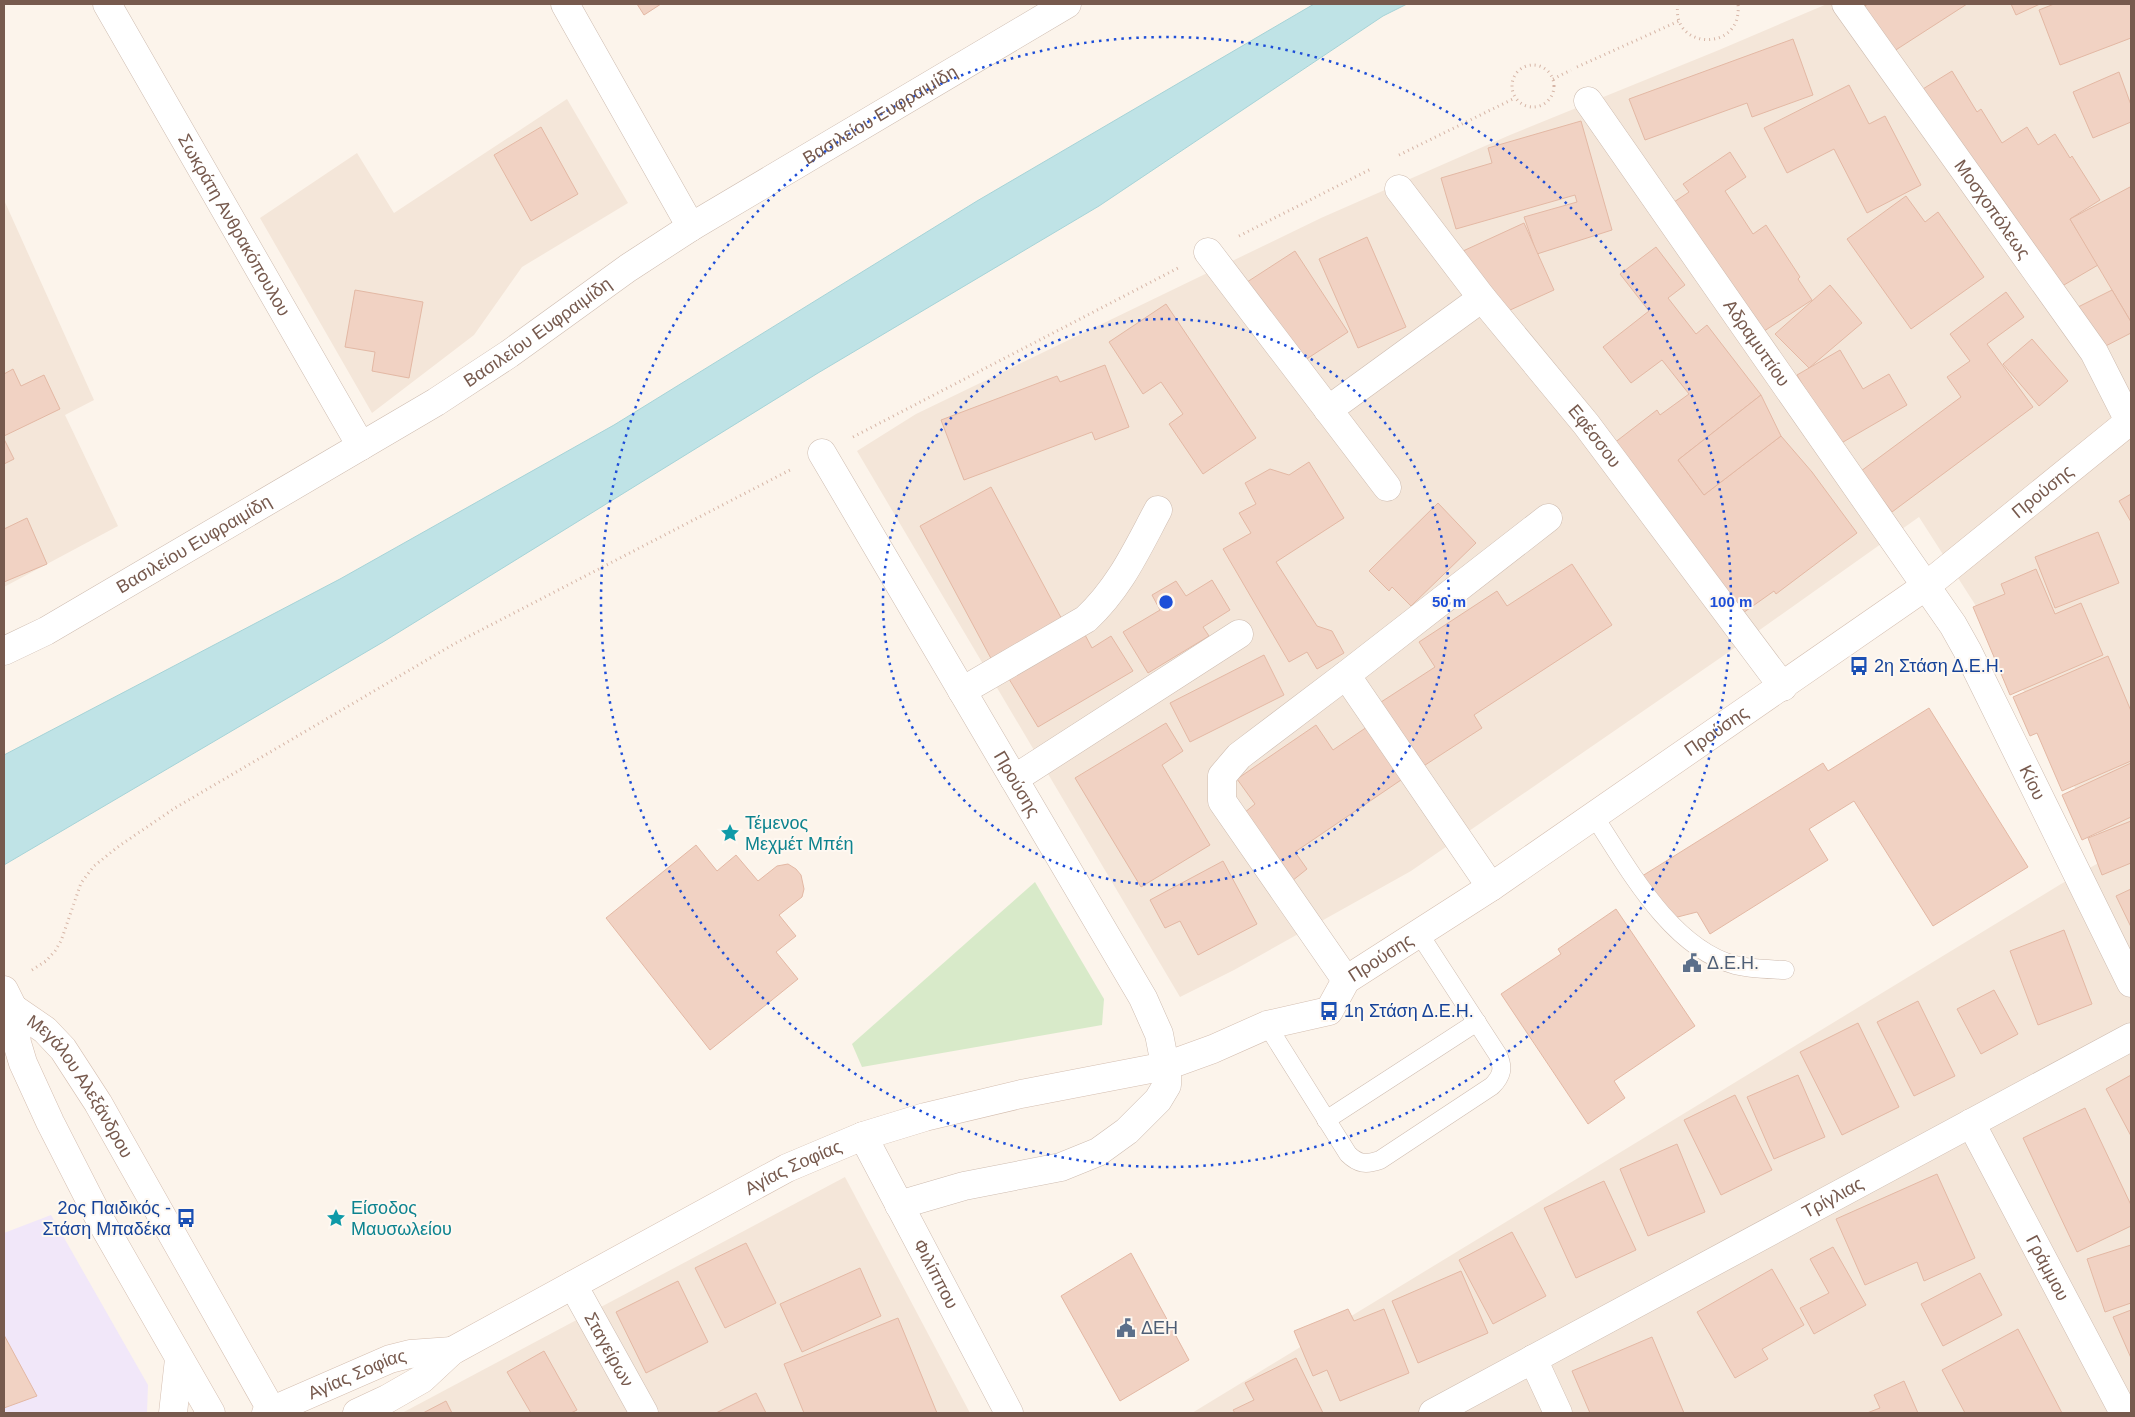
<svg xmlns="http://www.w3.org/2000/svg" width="2135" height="1417" font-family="Arial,sans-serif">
<rect width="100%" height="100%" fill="#fcf4eb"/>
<g fill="#f4e6d9">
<polygon points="1827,4 2131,4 2131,1413 1192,1413 2061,884 2111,856 1992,631 1919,517 1723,656 1411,871 1234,970 1180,997 857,451 916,414 1321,218 1510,135 1719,50"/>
<polygon points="567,99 628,203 522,267 474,335 372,413 260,218 357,153 394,213"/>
<polygon points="4,200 94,400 65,415 118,526 4,587"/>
<polygon points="845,1177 970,1413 402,1413"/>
</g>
<polygon fill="#f1e7f9" points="51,1215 148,1385 147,1413 4,1413 4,1233"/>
<polygon fill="#d8eac9" points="1035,882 1104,999 1102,1025 862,1067 852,1044"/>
<polygon fill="#bfe3e6" stroke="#a6d3d7" points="1314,4 1407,4 1383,16 1099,206 818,373 383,642 4,865 4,755 340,579 614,425 977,201"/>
<g fill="#f1d2c3" stroke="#e3b8a4">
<polygon points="637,4 661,4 644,15"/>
<polygon points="1868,4 1967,4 1888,55 1858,10"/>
<polygon points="2011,4 2040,4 2016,15"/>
<polygon points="2054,4 2131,4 2131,38 2060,65 2039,10"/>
<polygon points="1793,39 1813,95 1752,117 1747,103 1645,140 1629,99"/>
<polygon points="1952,71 1977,112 1981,109 2002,143 2027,127 2038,145 2055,134 2070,158 2072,156 2100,200 2070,219 2098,265 2052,292 1918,92"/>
<polygon points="2119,72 2131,105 2131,122 2093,138 2073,92"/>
<polygon points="1849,85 1869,124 1885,116 1921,185 1867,213 1834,149 1787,173 1764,128"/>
<polygon points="1581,121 1612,230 1537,254 1524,217 1577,202 1575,195 1456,229 1441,178 1492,163 1488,148"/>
<polygon points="541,127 578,194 531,221 494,155"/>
<polygon points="1730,152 1746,177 1725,191 1753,234 1766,225 1800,277 1798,279 1812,300 1758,335 1671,204 1689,192 1683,184"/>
<polygon points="2130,187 2131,189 2131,322 2070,219"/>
<polygon points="1906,196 1925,222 1938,212 1984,277 1911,329 1847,239"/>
<polygon points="1524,223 1554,290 1497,316 1463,251"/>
<polygon points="1367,237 1406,327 1358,348 1319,259"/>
<polygon points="1656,247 1685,285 1668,298 1696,334 1707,325 1761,395 1678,460 1704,495 1781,436 1812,472 1857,533 1776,594 1774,591 1733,620 1605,450 1657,410 1660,415 1689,394 1662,360 1631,383 1603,347 1649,311 1620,274"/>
<polygon points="1295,251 1348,332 1302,362 1244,284"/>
<polygon points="1830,285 1862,323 1809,368 1775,334"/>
<polygon points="355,290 423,302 409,378 372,371 375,352 345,347"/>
<polygon points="2112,290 2131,322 2131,333 2094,352 2072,310"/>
<polygon points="2006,292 2024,317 1987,344 2033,407 1892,512 1861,471 1961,397 1947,377 1970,361 1950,334"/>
<polygon points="1166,304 1256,438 1203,474 1169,424 1183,414 1161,382 1143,394 1109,342"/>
<polygon points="2032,339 2068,381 2039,406 2003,364"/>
<polygon points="1840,350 1863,389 1889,374 1907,405 1838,445 1797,375"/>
<polygon points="1105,365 1129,427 1095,440 1092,432 964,480 941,420 1057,376 1060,382"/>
<polygon points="13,369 21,386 44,375 60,409 4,436 4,374"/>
<polygon points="1761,395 1781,436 1704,495 1678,460"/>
<polygon points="4,439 14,459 4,464"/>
<polygon points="1309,462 1344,518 1276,562 1317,626 1332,631 1344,653 1317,669 1307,652 1289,662 1223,549 1251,533 1239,513 1256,504 1245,483 1270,469 1289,475"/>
<polygon points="991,487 1065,625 994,664 920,526"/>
<polygon points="2131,494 2131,522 2119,501"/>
<polygon points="1438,503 1476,543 1411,606 1392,587 1389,591 1369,571"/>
<polygon points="27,518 47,564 4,582 4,529"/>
<polygon points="2098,532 2119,583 2055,608 2035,557"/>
<polygon points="1572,564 1612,625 1474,715 1482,728 1419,769 1378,704 1435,667 1419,642 1497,591 1507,606"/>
<polygon points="2036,569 2055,614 2081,603 2103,655 2010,695 1973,607 2005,594 2001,584"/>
<polygon points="1212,580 1230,610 1203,627 1209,636 1148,673 1123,632 1160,610 1152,595 1176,581 1186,596"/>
<polygon points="1084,633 1092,648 1111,636 1133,671 1038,727 1009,679"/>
<polygon points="1264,655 1284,695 1190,742 1170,703"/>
<polygon points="2108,656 2131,711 2131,761 2062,791 2037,733 2030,736 2013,697"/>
<polygon points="1929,708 2028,867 1933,926 1854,801 1809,829 1828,860 1710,934 1697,912 1666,920 1639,878 1823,763 1828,771"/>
<polygon points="1166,723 1183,751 1162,765 1210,845 1141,887 1075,778"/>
<polygon points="1316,725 1333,750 1367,727 1401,780 1295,852 1307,869 1292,881 1244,813 1255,804 1237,779"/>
<polygon points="2131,763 2131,817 2082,840 2062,795"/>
<polygon points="2131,821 2131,863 2102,875 2088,838"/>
<polygon points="696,845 717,871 736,855 758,881 777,866 788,864 796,869 801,875 804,889 802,897 779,915 796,936 776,952 798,979 710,1050 606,918"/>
<polygon points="1223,861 1257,924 1198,955 1180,921 1165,928 1150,900"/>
<polygon points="2131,889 2131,927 2116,896"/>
<polygon points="1616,909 1695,1026 1614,1081 1625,1098 1588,1124 1501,994 1561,954 1558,949"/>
<polygon points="2064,930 2092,1004 2038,1025 2010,951"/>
<polygon points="1994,990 2018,1034 1981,1054 1957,1009"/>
<polygon points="1918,1001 1955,1076 1914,1096 1877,1022"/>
<polygon points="1858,1023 1899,1107 1842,1135 1800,1052"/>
<polygon points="1798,1075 1825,1137 1774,1159 1747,1097"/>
<polygon points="2131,1075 2131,1136 2106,1089"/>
<polygon points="1735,1095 1772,1170 1721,1195 1684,1120"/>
<polygon points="2085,1108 2131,1205 2131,1226 2077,1252 2023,1138"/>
<polygon points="1677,1144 1705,1212 1648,1236 1620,1169"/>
<polygon points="1937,1174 1975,1258 1924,1281 1917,1262 1865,1285 1836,1219"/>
<polygon points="1604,1181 1636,1250 1576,1278 1544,1208"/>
<polygon points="1512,1232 1546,1296 1493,1324 1459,1260"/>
<polygon points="746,1243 776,1303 725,1328 695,1268"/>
<polygon points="2131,1245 2131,1303 2105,1312 2087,1259"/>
<polygon points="1833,1247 1866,1305 1814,1334 1800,1308 1829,1293 1810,1259"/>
<polygon points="1131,1253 1189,1360 1120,1401 1061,1296"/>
<polygon points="860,1268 881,1316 802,1352 780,1304"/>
<polygon points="1772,1269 1804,1325 1762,1349 1768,1359 1735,1378 1697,1312"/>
<polygon points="1461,1271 1488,1333 1418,1363 1392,1301"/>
<polygon points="1980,1273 2002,1315 1943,1346 1921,1304"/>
<polygon points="678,1281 708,1342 646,1373 616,1312"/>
<polygon points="1348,1309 1354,1321 1384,1309 1409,1373 1340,1401 1327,1370 1313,1376 1294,1331"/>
<polygon points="2131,1310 2131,1358 2113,1317"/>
<polygon points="898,1318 937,1413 804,1413 784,1364"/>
<polygon points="2018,1329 2062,1413 1965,1413 1942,1370"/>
<polygon points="4,1335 37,1396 4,1408"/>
<polygon points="1652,1337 1684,1413 1590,1413 1572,1371"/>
<polygon points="544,1351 577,1410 571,1413 531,1413 507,1372"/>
<polygon points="1296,1358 1323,1413 1235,1413 1233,1410 1254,1400 1245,1383"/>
<polygon points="1904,1381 1918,1413 1867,1413 1880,1408 1874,1395"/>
<polygon points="756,1393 766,1413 716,1413"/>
<polygon points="446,1401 452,1413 423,1413"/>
</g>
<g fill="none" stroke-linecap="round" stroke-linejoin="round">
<g stroke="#cebcb0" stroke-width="19">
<g id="lane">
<path d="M1594,816C1628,868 1671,948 1735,965C1750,969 1769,969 1785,970"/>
<path d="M1267,1025L1348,1154C1358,1164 1366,1165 1380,1160L1492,1086C1502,1076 1504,1068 1498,1055L1420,935"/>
<polyline points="1326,1120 1477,1022"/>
</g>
</g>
<g stroke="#cebcb0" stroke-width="29">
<g id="street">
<path id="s1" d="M107,4L361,446"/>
<polyline points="565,4 691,227"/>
<path id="s2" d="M1846,4L2094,352L2129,421"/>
<path id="s3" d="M1588,101L1953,625L1967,650L2131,983"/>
<path id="s4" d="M1399,189L1482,298L1586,424L1783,687"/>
<polyline points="1208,252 1387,487"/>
<polyline points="1328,410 1482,298"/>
<path id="s5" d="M822,453L1143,998L1159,1034L1167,1075V1085L1158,1100L1127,1131L1098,1152L1061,1167L964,1186L899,1205"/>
<path id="s6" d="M4,651L46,631L436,402L509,354L628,268L691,227L1067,4"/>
<polyline points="1346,675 1491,887"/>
<path d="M962,691L1086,619C1120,587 1136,551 1158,510"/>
<polyline points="1014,779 1239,634"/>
<polyline points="1346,980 1222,801 1222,776 1239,756 1346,675 1548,518"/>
<path id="s7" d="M1971,1123L2124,1413"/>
<path id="s8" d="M863,1136L1009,1413"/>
<path id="s9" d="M573,1285L644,1413"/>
<polyline points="1533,1359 1558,1413"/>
<path id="s10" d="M1433,1413L2131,1037"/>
</g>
</g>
<g stroke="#d4beb0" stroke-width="29">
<g id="secondary">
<polyline points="4,990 13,1008 17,1043 23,1063 50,1122 98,1216 211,1413"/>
<path id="s11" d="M13,1008L45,1030L63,1049L98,1103L273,1413"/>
<polyline points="173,1413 179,1359"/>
<path id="s12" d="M266,1413L390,1359L410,1354L452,1351"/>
<path id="s13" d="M357,1413L387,1399L422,1379L452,1351L787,1168L863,1136L925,1117L1021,1094L1166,1066L1213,1049L1267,1025L1329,1011L1346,980L1491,887L1926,586L2131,420"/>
</g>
</g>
<g stroke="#d6b5a6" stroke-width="3" stroke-dasharray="1 4" stroke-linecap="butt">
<path d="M1678,4C1670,50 1743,53 1738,4"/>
<circle cx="1533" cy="86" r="21"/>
<polyline points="1577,67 1679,21"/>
<polyline points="1553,79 1571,70"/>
<polyline points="1399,155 1515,98"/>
<polyline points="1239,236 1371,169"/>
<polyline points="853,437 1180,267"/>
<polyline points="32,970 46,961 55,951 61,941 81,883 94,866 119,846 175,808 454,644 792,469"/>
</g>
<use href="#lane" stroke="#fff" stroke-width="18"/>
<use href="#street" stroke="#fff" stroke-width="28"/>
<use href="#secondary" stroke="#fff" stroke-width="28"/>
</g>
<g fill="none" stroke="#1d4ed8" stroke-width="2.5" stroke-dasharray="2.5 5">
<circle cx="1166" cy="602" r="283"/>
<circle cx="1166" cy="602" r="565"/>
</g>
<defs>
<g id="bus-bare" transform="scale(1.5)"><path d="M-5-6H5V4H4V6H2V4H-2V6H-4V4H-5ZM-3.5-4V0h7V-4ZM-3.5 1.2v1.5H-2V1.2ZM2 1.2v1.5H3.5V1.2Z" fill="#1a4fb4" stroke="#fef8f1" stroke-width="2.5" paint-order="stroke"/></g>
<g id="sight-bare" transform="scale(1.5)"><path d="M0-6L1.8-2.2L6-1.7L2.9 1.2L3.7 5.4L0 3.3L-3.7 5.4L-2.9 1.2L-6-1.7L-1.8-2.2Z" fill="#0f9aa8" stroke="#fef8f1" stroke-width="2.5" paint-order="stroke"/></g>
<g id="civic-bare" transform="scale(1.5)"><path d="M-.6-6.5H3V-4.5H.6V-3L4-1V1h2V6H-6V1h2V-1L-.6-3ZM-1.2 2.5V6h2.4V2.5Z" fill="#5c6f8a" stroke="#fef8f1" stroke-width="2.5" paint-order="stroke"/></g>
</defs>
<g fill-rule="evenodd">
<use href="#bus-bare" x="1859" y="666"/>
<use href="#sight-bare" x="730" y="833"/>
<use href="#civic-bare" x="1692" y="963"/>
<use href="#bus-bare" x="1329" y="1011"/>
<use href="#bus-bare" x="186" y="1218"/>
<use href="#sight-bare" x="336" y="1218"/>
<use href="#civic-bare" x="1126" y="1328"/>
</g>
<g text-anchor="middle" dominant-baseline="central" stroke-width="4" stroke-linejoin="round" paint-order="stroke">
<g font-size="18" fill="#775a4e" stroke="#fef8f1">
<text stroke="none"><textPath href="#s6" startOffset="1028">Βασιλείου Ευφραιμίδη</textPath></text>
<text stroke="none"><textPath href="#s2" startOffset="252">Μοσχοπόλεως</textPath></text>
<text stroke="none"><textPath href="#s1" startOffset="255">Σωκράτη Ανθρακόπουλου</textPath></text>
<text stroke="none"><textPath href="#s6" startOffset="622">Βασιλείου Ευφραιμίδη</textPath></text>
<text stroke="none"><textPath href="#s3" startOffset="295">Αδραμυττίου</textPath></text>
<text stroke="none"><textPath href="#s4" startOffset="315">Εφέσσου</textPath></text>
<text stroke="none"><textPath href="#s13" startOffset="1949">Προύσης</textPath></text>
<text stroke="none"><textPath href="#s6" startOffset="218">Βασιλείου Ευφραιμίδη</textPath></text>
<text stroke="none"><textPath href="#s13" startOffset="1544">Προύσης</textPath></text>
<text stroke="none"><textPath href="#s3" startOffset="815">Κίου</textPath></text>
<text stroke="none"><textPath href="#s5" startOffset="384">Προύσης</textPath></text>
<text stroke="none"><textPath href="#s13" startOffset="1139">Προύσης</textPath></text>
<text stroke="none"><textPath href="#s11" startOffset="105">Μεγάλου Αλεξάνδρου</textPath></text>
<text stroke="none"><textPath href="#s13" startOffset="502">Αγίας Σοφίας</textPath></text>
<text stroke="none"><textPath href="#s10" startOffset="454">Τρίγλιας</textPath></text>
<text stroke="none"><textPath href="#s7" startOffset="164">Γράμμου</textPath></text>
<text stroke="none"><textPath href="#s8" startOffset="156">Φιλίππου</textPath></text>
<text stroke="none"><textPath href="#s9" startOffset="74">Σταγείρων</textPath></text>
<text stroke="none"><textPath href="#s12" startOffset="99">Αγίας Σοφίας</textPath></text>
</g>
<g font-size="18" fill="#164399" stroke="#fef8f1" text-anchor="start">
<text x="1874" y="666">2η Στάση Δ.Ε.Η.</text>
<text x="1344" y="1011">1η Στάση Δ.Ε.Η.</text>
<text x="171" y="1208" text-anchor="end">2ος Παιδικός -<tspan x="171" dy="21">Στάση Μπαδέκα</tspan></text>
</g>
<g font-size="18" fill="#0d838f" stroke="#fef8f1" text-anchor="start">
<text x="745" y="823">Τέμενος<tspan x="745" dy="21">Μεχμέτ Μπέη</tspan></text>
<text x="351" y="1208">Είσοδος<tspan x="351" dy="21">Μαυσωλείου</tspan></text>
</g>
<g font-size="18" fill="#4e5e75" stroke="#fef8f1" text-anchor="start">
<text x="1707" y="963">Δ.Ε.Η.</text>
<text x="1141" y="1328">ΔΕΗ</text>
</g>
</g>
<circle cx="1166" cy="602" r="8" fill="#1d4ed8" stroke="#fef8f1" stroke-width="2.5"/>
<g font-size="15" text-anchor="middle" font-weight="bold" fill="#1d4ed8" stroke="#fef8f1" stroke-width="4" stroke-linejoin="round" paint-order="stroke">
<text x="1449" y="607">50 m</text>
<text x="1731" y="607">100 m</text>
</g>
<rect width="2135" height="1417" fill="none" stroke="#775a4e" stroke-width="10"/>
</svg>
